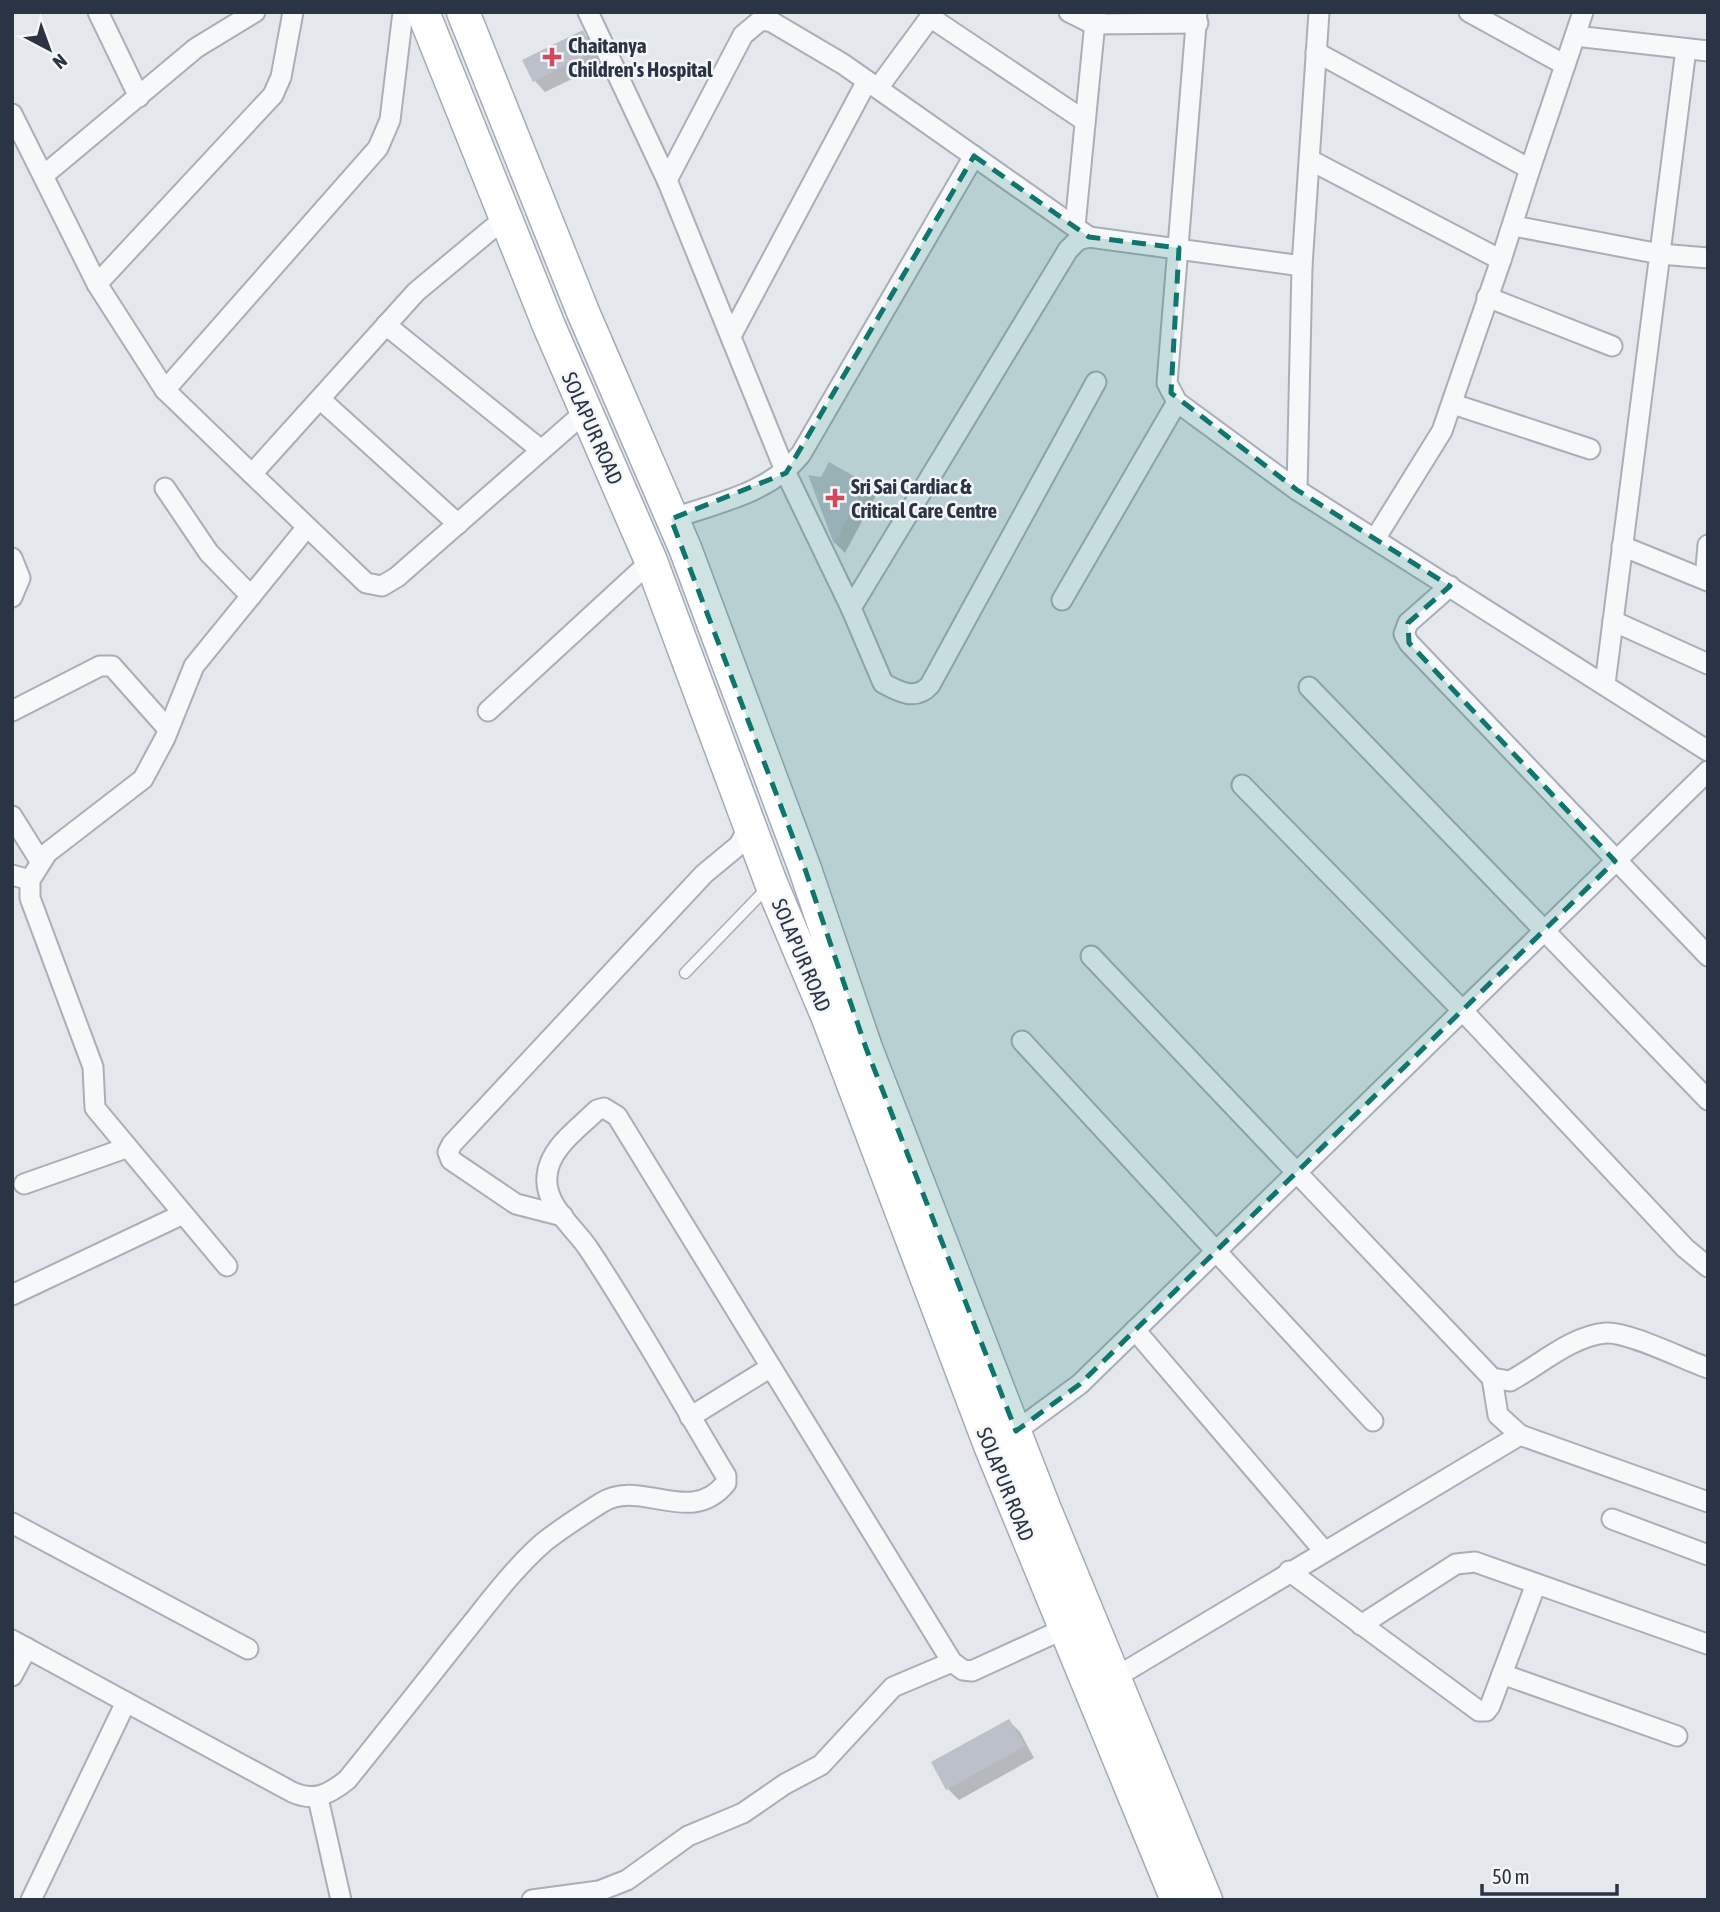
<svg xmlns="http://www.w3.org/2000/svg" width="1720" height="1912" font-family="'Asap Condensed',sans-serif">
<rect width="100%" height="100%" fill="#e4e7ec"/>
<g fill="#0003">
<polygon points="582,32 593,43 603,64 545,92 535,81"/>
<polygon points="811,477 865,484 876,495 845,553 835,543"/>
<polygon points="1009,1721 1020,1732 1034,1758 959,1800 948,1789 933,1763"/>
</g>
<g fill="#bbc0ca">
<polygon points="583,30 593,52 533,82 522,60"/>
<polygon points="829,462 866,483 834,544 808,475 821,477"/>
<polygon points="1009,1719 1025,1746 946,1790 931,1762"/>
</g>
<g fill="none" stroke-linecap="round" stroke-linejoin="round">
<g stroke="#a9aeb7" stroke-width="13">
<polyline id="lane" points="685,973 767,888"/>
</g>
<g stroke="#a9aeb7" stroke-width="23">
<g id="street">
<polyline points="98,12 139,97"/>
<polyline points="293,12 281,77 273,95 97,284 165,390 378,148 390,120 403,12"/>
<path d="M588,12L667,180L786,473L851,608L883,683C899,692 916,701 930,685L1096,382"/>
<polyline points="1069,12 1093,24 1198,23"/>
<polyline points="1197,12 1167,383 1177,402 1297,490 1708,751"/>
<polyline points="1469,12 1565,65"/>
<polyline points="930,17 1085,121"/>
<polyline points="1575,36 1708,51"/>
<polyline points="878,88 934,12"/>
<polyline points="12,114 97,284"/>
<polyline points="1310,160 1501,260 1530,169 1316,52"/>
<polyline points="1530,169 1583,12"/>
<polyline points="44,175 196,48 255,12"/>
<polyline points="667,180 743,35 761,20 772,22 843,64 1089,237"/>
<polyline points="506,217 416,292 252,474 366,583 382,586 397,577 585,412"/>
<polyline points="1075,226 1096,12"/>
<polyline points="1514,226 1660,254 1708,258"/>
<polyline points="1487,297 1612,346"/>
<polyline points="386,325 541,450"/>
<polyline points="731,336 867,81"/>
<polyline points="165,390 252,474"/>
<polyline points="320,399 458,524"/>
<polyline points="1453,404 1590,449"/>
<polyline points="165,488 209,553 251,596"/>
<polyline points="1297,490 1302,266"/>
<path d="M671,519C717,503 770,493 801,454L974,156"/>
<polyline points="1375,539 1442,431 1501,260"/>
<polyline points="1622,546 1708,581"/>
<polyline points="12,558 20,578 12,597"/>
<polyline points="1705,579 1708,545"/>
<polyline points="1450,586 1408,623 1404,634 1409,643 1708,956"/>
<polyline points="1062,600 1177,402"/>
<polyline points="851,608 1068,250 1078,240 1089,237 1302,266 1319,12"/>
<polyline points="1613,621 1708,664"/>
<polyline points="1605,684 1686,49"/>
<polyline points="1309,687 1708,1100"/>
<polyline points="12,711 100,666 112,666 168,729"/>
<polyline points="488,711 651,561"/>
<polyline points="1242,785 1462,1010 1685,1248 1708,1267"/>
<polyline points="12,816 40,861"/>
<polyline points="12,875 30,880"/>
<path d="M1091,956L1492,1378L1510,1381C1540,1365 1571,1336 1606,1333C1627,1331 1685,1360 1708,1368"/>
<polyline points="1022,1041 1373,1421"/>
<polyline points="24,1184 126,1148"/>
<polyline points="563,1216 516,1204 451,1160 448,1152 452,1144 704,874 739,845 750,825"/>
<polyline points="227,1266 95,1108 93,1067 30,898 30,880 47,853 143,779 165,738 194,666 307,527"/>
<polyline points="12,1295 183,1214"/>
<polyline points="1135,1330 1324,1551"/>
<polyline points="1492,1378 1498,1415 1520,1435 1708,1502"/>
<polyline points="690,1417 771,1367"/>
<polyline points="1011,1439 1018,1435 1016,1431 1080,1384 1708,771"/>
<polyline points="1612,1519 1708,1555"/>
<polyline points="12,1523 248,1649"/>
<polyline points="1289,1571 1479,1711 1486,1711 1490,1706 1536,1584"/>
<polyline points="1361,1625 1456,1564 1475,1562 1707,1644"/>
<polyline points="12,1640 126,1702 31,1900"/>
<polyline points="1502,1674 1677,1736"/>
<polyline points="12,1676 27,1648"/>
<polyline points="1116,1677 1520,1435"/>
<path d="M126,1702L292,1792C314,1802 328,1795 347,1780C385,1733 422,1686 460,1638C487,1605 512,1570 544,1542C562,1528 582,1515 601,1503C640,1477 690,1528 726,1483V1476C680,1400 637,1321 588,1248C573,1226 544,1205 547,1176C549,1148 578,1129 597,1110L604,1108L617,1116L952,1662L963,1670L972,1671L1066,1628"/>
<polyline points="318,1798 341,1900"/>
<polyline points="532,1900 599,1891 627,1880 688,1836 743,1813 785,1784 821,1765 893,1687 952,1662"/>
</g>
</g>
<g stroke="#a3abb8" stroke-width="35">
<g id="primary">
<polyline points="423,12 549,326 651,561 771,883 828,1018 991,1448 1177,1900"/>
<polyline points="463,12 583,312 685,548 805,869 866,1048 1044,1507 1206,1900"/>
</g>
</g>
<use href="#lane" stroke="#f7f8fa" stroke-width="10"/>
<use href="#street" stroke="#f7f8fa" stroke-width="19"/>
<use href="#primary" stroke="#fff" stroke-width="32"/>
</g>
<path fill="#0f766e" fill-opacity="0.2" stroke="#0f766e" stroke-width="5" stroke-dasharray="14 9" stroke-linejoin="round" d="M974,156L1089,237L1179,248L1171,393L1297,490L1450,586L1408,623L1409,643L1615,861L1080,1384L1016,1431L866,1048L805,869L671,519L786,473Z"/>
<g fill="#d1495b" stroke="#f4f6f9" stroke-width="2.5">
<path d="M548.5 46.5h7v7h7v7h-7v7h-7v-7h-7v-7h7z"/>
<path d="M831.5 487.5h7v7h7v7h-7v7h-7v-7h-7v-7h7z"/>
</g>
<g text-anchor="middle" dominant-baseline="central" stroke-width="5" stroke-linejoin="round" paint-order="stroke">
<g font-size="21" font-weight="bold" fill="#2b3445" stroke="#f4f6f9" text-anchor="start">
<text x="568" y="45">Chaitanya<tspan x="568" dy="24">Children's Hospital</tspan></text>
<text x="851" y="486">Sri Sai Cardiac &amp;<tspan x="851" dy="24">Critical Care Centre</tspan></text>
</g>
<g font-size="21" fill="#2b3445" stroke="#f4f6f9">
<text transform="translate(593 428) rotate(66)">SOLAPUR ROAD</text>
<text transform="translate(802 955) rotate(67)">SOLAPUR ROAD</text>
<text transform="translate(1006 1484) rotate(68)">SOLAPUR ROAD</text>
</g>
</g>
<rect width="1720" height="1912" fill="none" stroke="#2b3445" stroke-width="28"/>
<g transform="translate(49 49) rotate(139)" stroke="#f4f6f9" stroke-width="5" paint-order="stroke">
<path d="M0-5L12 26L0 18L-12 26Z" fill="#2b3445"/>
<text y="-10" font-size="19" font-weight="bold" text-anchor="middle" fill="#2b3445">N</text>
</g>
<path d="M1482 1884v10h135v-10" fill="none" stroke="#2b3445" stroke-width="3.5"/>
<text x="1492" y="1884" font-size="21" fill="#2b3445" stroke="#f4f6f9" stroke-width="5" paint-order="stroke">50 m</text>
</svg>
